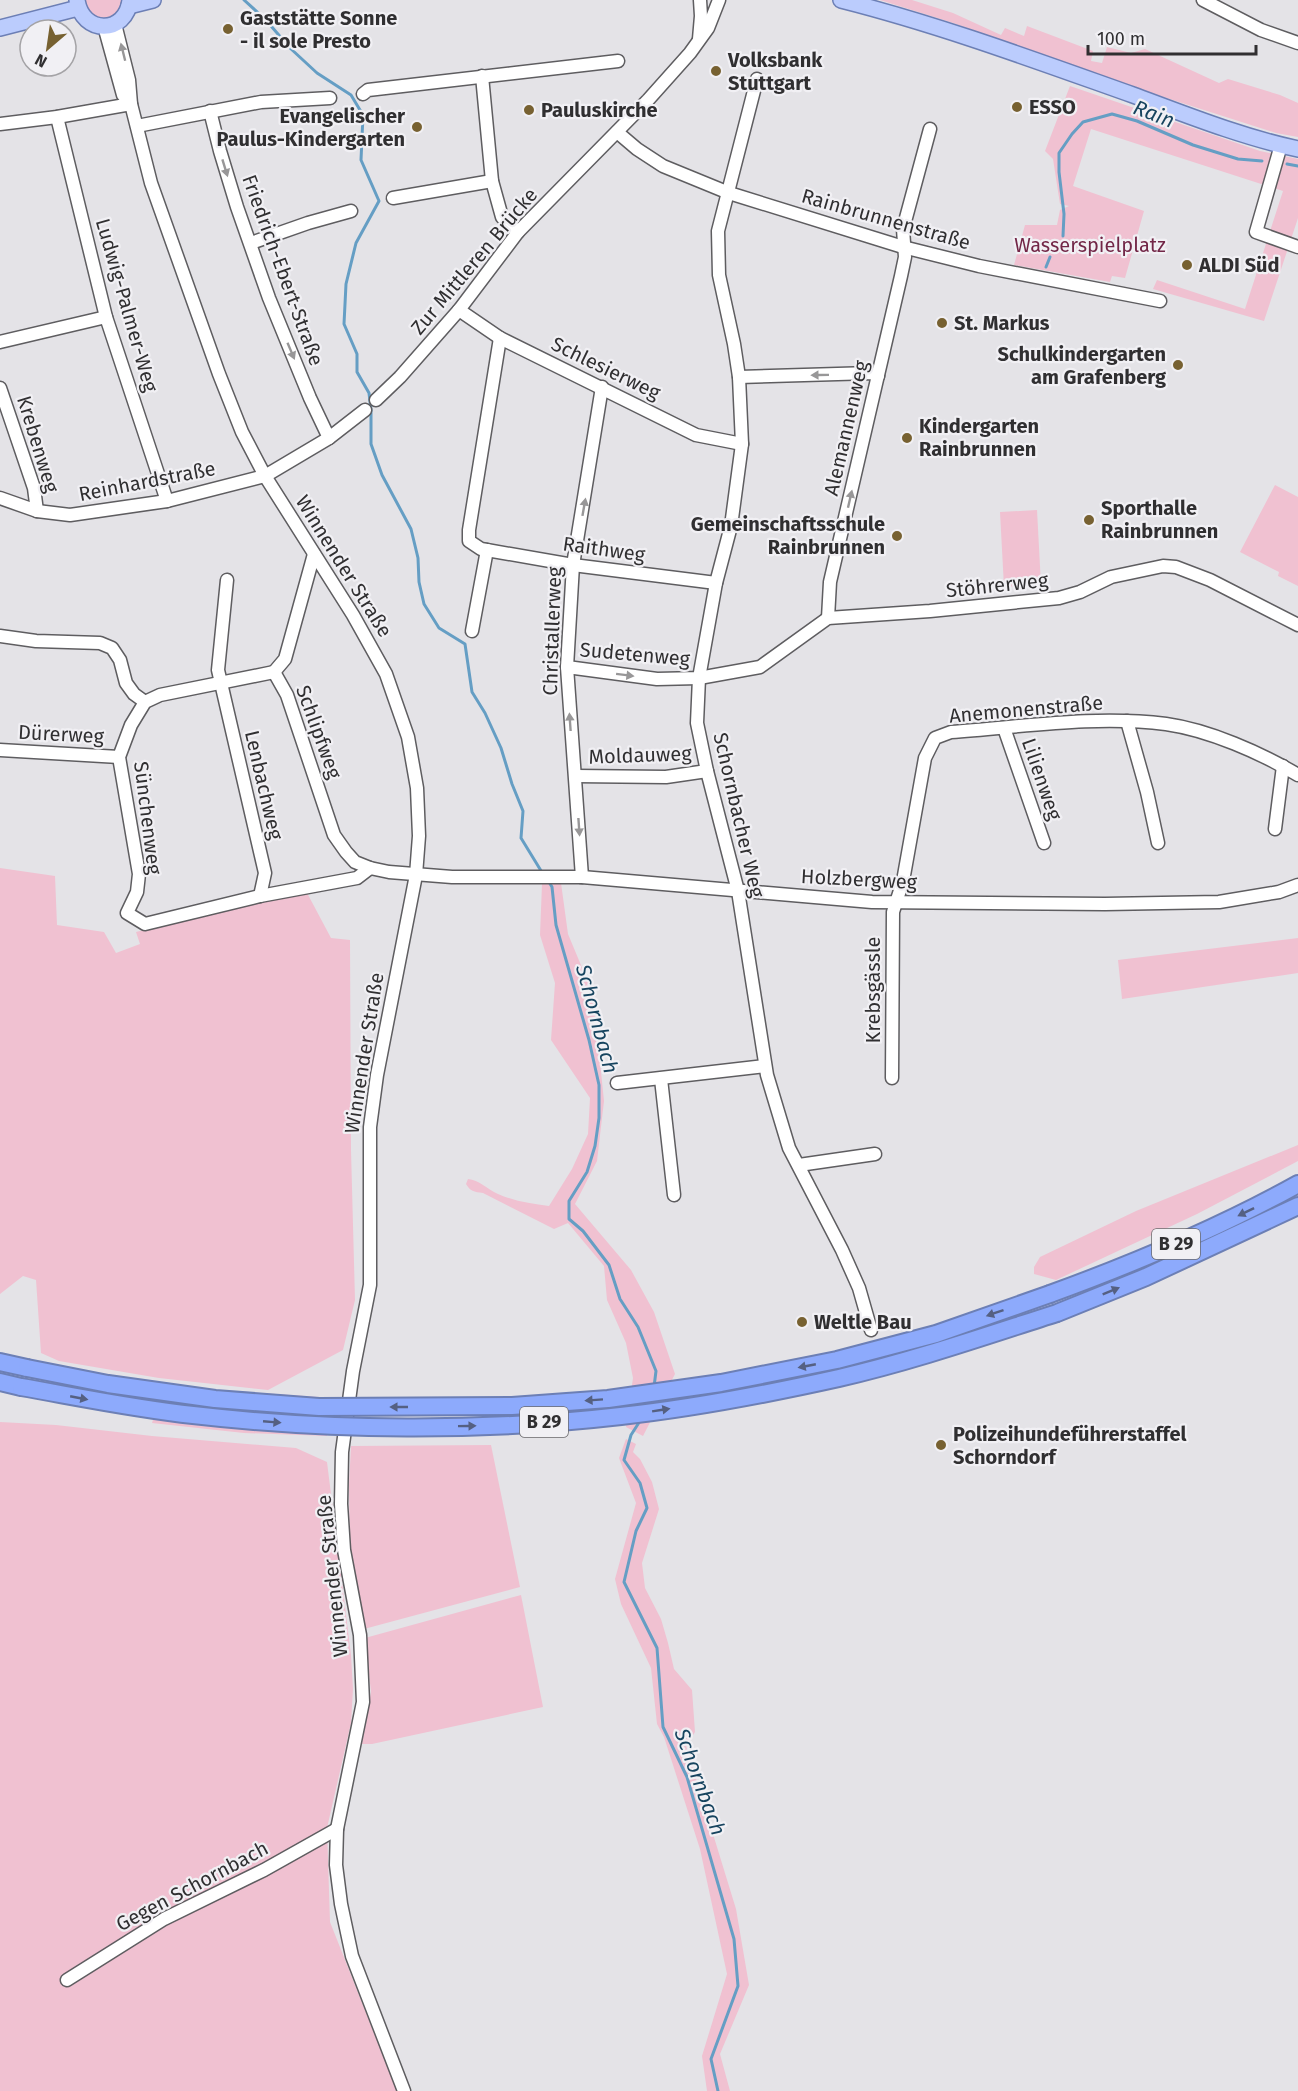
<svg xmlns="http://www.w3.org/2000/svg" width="1298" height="2091" font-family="'Fira Sans',sans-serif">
<rect width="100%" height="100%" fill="#e4e3e7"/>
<g fill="#f0c1d1">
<path d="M84,0H122C118,26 90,24 84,0Z"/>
<polygon points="880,0 912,0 953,13 1001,35 1005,28 1024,36 1027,26 1093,51 1091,61 1102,63 1107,47 1131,53 1145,49 1219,83 1228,79 1280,95 1298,103 1298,137 1276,133 1104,78 953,23"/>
<polygon points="1070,86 1260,151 1298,159 1298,218 1264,321 1153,289 1157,280 1245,309 1283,191 1091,129 1073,186 1144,211 1125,278 1112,276 1110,282 1014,265 1025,225 1057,225 1060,210 1069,206 1060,204 1053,159 1045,151"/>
<polygon points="1275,485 1298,497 1298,586 1278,576 1279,572 1240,552"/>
<polygon points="1037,510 1041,585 1004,587 1000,512"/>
<polygon points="0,868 55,876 57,925 104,932 116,953 140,944 136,932 266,899 306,891 331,938 350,940 351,1150 355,1300 343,1350 268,1390 159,1378 59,1361 41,1353 36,1280 23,1276 0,1294"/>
<path d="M561,883L568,934L593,994L604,1101L597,1161L575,1204L631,1270L654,1312L675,1374L643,1436L626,1427L633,1378L626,1343L607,1300L604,1266L568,1223L554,1229L483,1193C474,1192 470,1191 466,1184L468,1179C479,1180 487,1189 498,1194C514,1201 531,1204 549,1206L572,1169L588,1134L590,1098L551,1040L555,983L540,935L542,884Z"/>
<polygon points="1298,938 1298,973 1122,999 1118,960"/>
<polygon points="1298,1145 1298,1161 1197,1214 1056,1280 1034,1274 1034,1267 1040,1257 1136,1211"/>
<polygon points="163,1386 333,1398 327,1436 244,1433 152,1423"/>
<polygon points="0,1422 56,1425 152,1436 296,1448 327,1462 351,1655 353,1689 351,1723 327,1828 330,1922 397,2091 0,2091"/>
<polygon points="626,1439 636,1444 633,1452 640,1459 652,1482 659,1509 642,1563 645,1588 661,1619 668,1643 674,1669 692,1690 695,1732 686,1746 736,1909 749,1985 720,2054 730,2091 707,2091 702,2056 727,1974 700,1849 664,1737 657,1724 651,1668 621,1604 615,1579 636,1503 619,1458"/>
<polygon points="491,1445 520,1587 364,1629 350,1559 349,1485 351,1446"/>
<polygon points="521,1595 543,1707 372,1744 362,1744 371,1692 365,1638"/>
</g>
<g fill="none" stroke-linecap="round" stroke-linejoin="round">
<g stroke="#659ec4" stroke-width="3">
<polyline points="244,0 265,19 290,48 317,73 351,95 363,115 361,160 379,201 356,243 346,284 344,324 357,354 357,372 369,393 371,410 371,444 382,475 411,529 418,558 419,582 424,604 439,628 465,644 472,692 485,713 501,748 512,784 523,811 521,838 543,874"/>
<polyline points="1287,164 1298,166"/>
<polyline points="1063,236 1064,214 1059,172 1059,153 1072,134 1083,122 1112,114 1137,121 1193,145 1238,159 1262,161"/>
<polyline points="1046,267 1050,257"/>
<polyline points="549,882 552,887 556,925 589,1040 599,1085 599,1118 595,1146 587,1172 569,1201 569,1219 583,1231 609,1265 620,1299 638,1327 656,1371 654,1387"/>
<polyline points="640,1421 631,1435 624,1460 640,1483 647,1508 636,1531 624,1582 657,1648 663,1727 687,1777 734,1939 738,1986 711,2059 718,2091"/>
</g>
<g stroke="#5e5d60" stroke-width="15">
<g id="minor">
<polyline points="1203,0 1261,30 1298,43"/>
<polyline points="115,24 129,80 131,104 151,183 219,374 242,432 265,476 353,615 386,674 408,737 417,788 419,836 416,875 377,1075 370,1127 370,1285 353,1371 342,1452 341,1504 344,1550 360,1635 363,1702 337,1829 336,1865 341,1904 352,1956 404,2091"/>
<polyline points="104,26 123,95 128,101"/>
<polyline points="699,39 701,16 700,0"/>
<polyline points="482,76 492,181 502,217 518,232"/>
<polyline points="757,79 718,231 719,275 734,344 739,377 742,444 731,526 716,583 699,678 697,723 707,771 738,891 767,1075 789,1148 842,1250 859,1288 871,1330"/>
<polyline points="363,94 368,90 618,61"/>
<polyline points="210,111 220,151 237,207 269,298 310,398 329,438"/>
<polyline points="57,117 106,317 167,501"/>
<polyline points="0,124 57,117 131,104"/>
<polyline points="137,126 261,102 330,98"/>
<polyline points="617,132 637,149 663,166 729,193 903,247 979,266 1160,301"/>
<polyline points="1281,145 1256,232 1298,247"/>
<polyline points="393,198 492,181"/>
<polyline points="251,243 308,223 351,211"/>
<polyline points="459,310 500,338 696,435 742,444"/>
<polyline points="500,338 469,530 469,541 481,549 573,565 716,583"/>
<polyline points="0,342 106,317"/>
<polyline points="739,377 871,373 878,376"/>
<polyline points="0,388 34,488 37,511"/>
<polyline points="376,400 400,377 459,310 518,232 648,100 690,53 708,28 719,0"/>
<polyline points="0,498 37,511 70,515 167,501 265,476 329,438 365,410"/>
<polyline points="227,580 218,670 265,873 260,896"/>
<polyline points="828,618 830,582 901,276 905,257 903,229 930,129"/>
<polyline points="472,631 487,550"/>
<polyline points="0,636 36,641 100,643 112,648 120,660 126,683 134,694 145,702"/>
<polyline points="567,667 657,679 699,678 760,667 828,618 930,611 1059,598 1080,592 1111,577 1163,566 1176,567 1210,580 1298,625"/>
<polyline points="274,672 287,695 334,835 346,852 355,862 370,868 389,872 452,877 582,877 872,902 1105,904 1219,902 1279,892 1298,885"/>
<polyline points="274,672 160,695 145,702 131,725 119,757 139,874 137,892 127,913 145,924 260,896 357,878 370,868"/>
<polyline points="274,672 285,659 314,554"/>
<polyline points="1127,721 1147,792 1158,843"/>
<polyline points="1004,728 1044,843"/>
<polyline points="0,750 119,757"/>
<polyline points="576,776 666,777 707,771"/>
<polyline points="1275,829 1283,766"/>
<polyline points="582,877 567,667 573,565 602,387"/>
<path d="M892,1078L893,912L903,881L925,758L935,738L951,732C1022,727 1094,715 1166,724C1209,730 1261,753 1298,775"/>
<polyline points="661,1079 674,1195"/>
<polyline points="617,1083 765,1066"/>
<polyline points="799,1165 875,1154"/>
<polyline points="67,1980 164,1919 264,1870 337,1829"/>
</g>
</g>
<g stroke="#6c7fb5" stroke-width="18">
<g id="major">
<path d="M77,0C82,35 126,35 130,0"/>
<path d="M841,0C940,25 1037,61 1133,95C1187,115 1242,137 1298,149"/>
<polyline points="129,6 153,0"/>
<polyline points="0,28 78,8"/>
</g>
</g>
<g stroke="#6c7fb5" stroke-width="20">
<g id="highway">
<path d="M1050,1294C1135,1263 1219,1228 1298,1184"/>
<polyline points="1057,1313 1146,1277 1298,1206"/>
<polyline points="0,1362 27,1368"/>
<polyline points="0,1382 21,1387"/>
</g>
</g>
<use href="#minor" stroke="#fff" stroke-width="12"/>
<use href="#major" stroke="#bbccfd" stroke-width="15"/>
<use href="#highway" stroke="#8daafc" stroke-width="16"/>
<g stroke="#6c7fb5" stroke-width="20" stroke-linecap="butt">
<g id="highway-bridge">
<polyline points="27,1368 108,1384 215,1399 319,1407 512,1406 608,1399 721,1383 837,1360 936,1334 1050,1294"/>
<path d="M21,1387C78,1397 136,1409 193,1415C332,1431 482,1432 621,1416C694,1408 767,1394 839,1378C913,1361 985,1336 1057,1313"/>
</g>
</g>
<use href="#highway-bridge" stroke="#8daafc" stroke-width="16"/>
</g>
<defs><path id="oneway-solid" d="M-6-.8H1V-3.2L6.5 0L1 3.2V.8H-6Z" transform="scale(1.5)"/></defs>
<g fill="#989798">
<use href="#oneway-solid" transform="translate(123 52) rotate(-104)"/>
<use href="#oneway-solid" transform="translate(225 168) rotate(73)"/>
<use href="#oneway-solid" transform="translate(291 351) rotate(67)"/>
<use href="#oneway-solid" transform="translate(820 375) rotate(179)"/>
<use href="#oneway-solid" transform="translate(850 499) rotate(-77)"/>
<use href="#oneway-solid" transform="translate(584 507) rotate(-80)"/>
<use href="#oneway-solid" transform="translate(625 675) rotate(7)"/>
<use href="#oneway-solid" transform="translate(570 722) rotate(-94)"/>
<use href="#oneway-solid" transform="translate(579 827) rotate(86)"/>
</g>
<g fill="#556082">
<use href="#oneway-solid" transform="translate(1246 1212) rotate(154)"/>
<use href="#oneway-solid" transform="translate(1111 1291) rotate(-22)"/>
<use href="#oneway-solid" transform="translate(995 1313) rotate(161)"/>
<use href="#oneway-solid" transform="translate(807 1366) rotate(169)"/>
<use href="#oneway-solid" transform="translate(79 1398) rotate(11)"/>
<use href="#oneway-solid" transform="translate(594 1400) rotate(176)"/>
<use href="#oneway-solid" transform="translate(399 1407) rotate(180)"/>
<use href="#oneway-solid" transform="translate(661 1410) rotate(-9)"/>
<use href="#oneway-solid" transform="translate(272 1422) rotate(5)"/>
<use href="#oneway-solid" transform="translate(467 1426) rotate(-1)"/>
</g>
<g fill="#776131" stroke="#f1f0f4" stroke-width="2">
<circle cx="228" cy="29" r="6"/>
<circle cx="716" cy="71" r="6"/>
<circle cx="1017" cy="107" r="6"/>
<circle cx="529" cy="110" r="6"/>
<circle cx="417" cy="127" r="6"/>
<circle cx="1187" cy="265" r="6"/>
<circle cx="942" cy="323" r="6"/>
<circle cx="1178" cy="365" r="6"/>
<circle cx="907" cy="438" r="6"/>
<circle cx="1089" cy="520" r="6"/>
<circle cx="897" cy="536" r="6"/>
<circle cx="802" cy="1322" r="6"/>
<circle cx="941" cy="1445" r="6"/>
</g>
<g text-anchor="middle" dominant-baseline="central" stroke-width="4.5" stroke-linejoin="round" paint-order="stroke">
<g fill="#f1f0f4" stroke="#6a696c" stroke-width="1.5">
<rect x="1152" y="1229" width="48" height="30" rx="4.5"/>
<rect x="520" y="1407" width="48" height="30" rx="4.5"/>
</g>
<g font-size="18" font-weight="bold" fill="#302f31">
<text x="1176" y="1244">B 29</text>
<text x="544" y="1422">B 29</text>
</g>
<g font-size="20" font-weight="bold" fill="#302f31" stroke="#f1f0f4" text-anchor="start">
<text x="240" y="18">Gaststätte Sonne<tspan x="240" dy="23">- il sole Presto</tspan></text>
<text x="728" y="60">Volksbank<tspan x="728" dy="23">Stuttgart</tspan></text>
<text x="1029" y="107">ESSO</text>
<text x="541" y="110">Pauluskirche</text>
<text x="405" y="116" text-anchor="end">Evangelischer<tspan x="405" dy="23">Paulus-Kindergarten</tspan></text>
<text x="1199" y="265">ALDI Süd</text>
<text x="954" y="323">St. Markus</text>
<text x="1166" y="354" text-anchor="end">Schulkindergarten<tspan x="1166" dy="23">am Grafenberg</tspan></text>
<text x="919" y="426">Kindergarten<tspan x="919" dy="23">Rainbrunnen</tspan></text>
<text x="1101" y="508">Sporthalle<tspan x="1101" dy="23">Rainbrunnen</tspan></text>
<text x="885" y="524" text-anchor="end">Gemeinschaftsschule<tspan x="885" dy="23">Rainbrunnen</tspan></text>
<text x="814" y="1322">Weltle Bau</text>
<text x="953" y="1434">Polizeihundeführerstaffel<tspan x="953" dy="23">Schorndorf</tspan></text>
</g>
<g font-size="20" fill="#302f31" stroke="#f1f0f4">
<text transform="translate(886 219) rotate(16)">Rainbrunnenstraße</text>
<text transform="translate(474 261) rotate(-50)">Zur Mittleren Brücke</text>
<text transform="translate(283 270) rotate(70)">Friedrich-Ebert-Straße</text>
<text transform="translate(127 305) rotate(74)">Ludwig-Palmer-Weg</text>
<text transform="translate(606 368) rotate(26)">Schlesierweg</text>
<text transform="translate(846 428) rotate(-77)">Alemannenweg</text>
<text transform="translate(38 444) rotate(73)">Krebenweg</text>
<text transform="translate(147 481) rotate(-11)">Reinhardstraße</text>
<text transform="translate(604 549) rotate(8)">Raithweg</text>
<text transform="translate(344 566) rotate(58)">Winnender Straße</text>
<text transform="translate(997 585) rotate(-6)">Stöhrerweg</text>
<text transform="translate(552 631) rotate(-88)">Christallerweg</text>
<text transform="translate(635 654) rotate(5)">Sudetenweg</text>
<text transform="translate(1026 709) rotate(-5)">Anemonenstraße</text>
<text transform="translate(319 732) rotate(70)">Schlipfweg</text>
<text transform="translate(61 734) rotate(3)">Dürerweg</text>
<text transform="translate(640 755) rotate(-2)">Moldauweg</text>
<text transform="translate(1042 779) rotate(71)">Lilienweg</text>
<text transform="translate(264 785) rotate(77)">Lenbachweg</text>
<text transform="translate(739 815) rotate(77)">Schornbacher Weg</text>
<text transform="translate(148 818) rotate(83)">Sünchenweg</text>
<text transform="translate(859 879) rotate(3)">Holzbergweg</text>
<text transform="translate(873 990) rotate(-90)">Krebsgässle</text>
<text transform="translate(364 1053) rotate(-81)">Winnender Straße</text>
<text transform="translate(332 1576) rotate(-96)">Winnender Straße</text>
<text transform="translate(192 1886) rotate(-28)">Gegen Schornbach</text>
</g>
<g font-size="20" fill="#722647" stroke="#f1f0f4">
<text x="1090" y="245">Wasserspielplatz</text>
</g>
<g font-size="21" font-style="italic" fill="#17445f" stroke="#f1f0f4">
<text transform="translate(1154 114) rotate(21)">Rain</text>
<text transform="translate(597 1019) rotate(75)">Schornbach</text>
<text transform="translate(700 1782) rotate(70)">Schornbach</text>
</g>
</g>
<g transform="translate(48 48) rotate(209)"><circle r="28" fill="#f1f0f4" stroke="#a4a3a6" stroke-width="1.5"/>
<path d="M0-4.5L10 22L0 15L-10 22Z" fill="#776131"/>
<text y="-9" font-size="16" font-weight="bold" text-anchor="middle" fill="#302f31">N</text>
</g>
<path d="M1088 45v9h168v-9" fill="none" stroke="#302f31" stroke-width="3"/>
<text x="1097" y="45" font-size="18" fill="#302f31" stroke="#f1f0f4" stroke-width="4.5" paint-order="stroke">100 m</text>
</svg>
